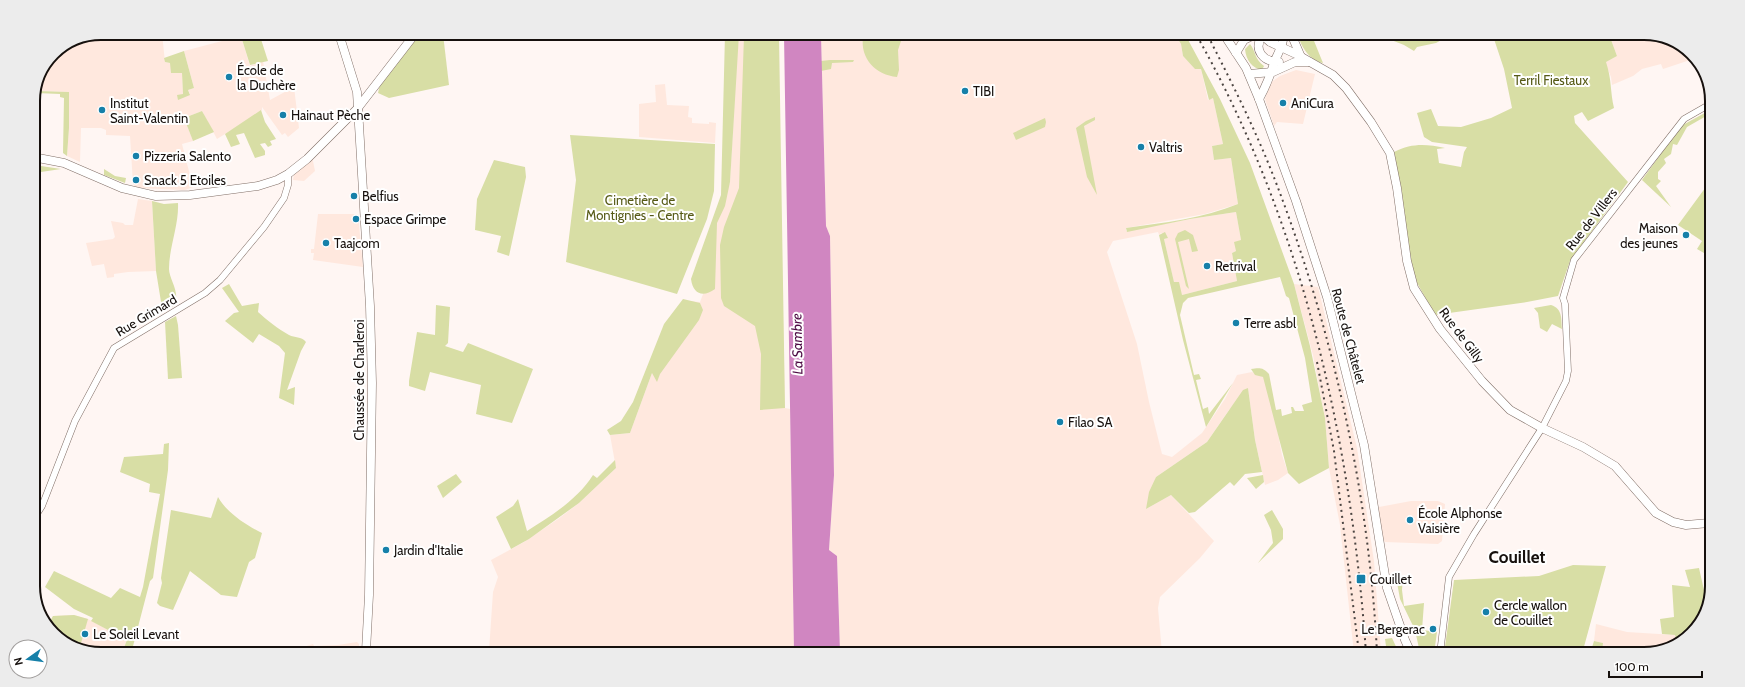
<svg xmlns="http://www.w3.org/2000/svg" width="1745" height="687" font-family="Cabin,sans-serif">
<rect width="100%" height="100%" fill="#fff6f3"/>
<g fill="#ffe8de">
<polygon points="103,33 162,33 165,62 170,63 182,72 183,94 190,94 188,90 194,88 184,51 241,36 250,66 263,61 270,100 294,87 299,128 288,137 285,133 282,135 262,107 262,110 254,116 217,139 202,111 184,118 193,141 182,144 193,187 185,190 137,188 133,184 130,136 106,135 106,130 101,128 81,128 80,162 67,156 69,128 69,92 37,91 37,89 53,53"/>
<polygon points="738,34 777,35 785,408 790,409 794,652 489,651 493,592 498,577 491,560 524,542 558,519 579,503 616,468 610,435 630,433 652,373 689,301 700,302 705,289 696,280 730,182"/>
<polygon points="821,35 1176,36 1181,44 1183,56 1189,62 1201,69 1208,100 1213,98 1223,144 1212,146 1214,160 1231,158 1238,204 1205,214 1126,228 1126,231 1190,219 1236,212 1241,240 1236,251 1232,253 1237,281 1182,295 1174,283 1164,239 1168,238 1161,233 1159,235 1158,232 1113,241 1107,252 1137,344 1149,402 1162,454 1172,457 1202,433 1225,399 1237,375 1252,372 1263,377 1269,387 1282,455 1288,473 1278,480 1265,485 1255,440 1248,388 1229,410 1207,442 1156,477 1146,509 1171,495 1214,541 1200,558 1160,597 1158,608 1162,653 840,652 837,556 829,550 834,475 832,364 830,236 826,226"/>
<polygon points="1610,37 1666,37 1696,58 1663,69 1661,64 1642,69 1633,76 1612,85 1611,77 1605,62 1617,56"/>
<polygon points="1296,70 1315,74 1303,124 1277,122 1274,126 1265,99 1270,83 1280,76"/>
<polygon points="665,84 667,105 689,106 688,117 692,118 692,123 709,124 709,122 716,123 715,143 639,137 639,104 656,102 655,85"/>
<polygon points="312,156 315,171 304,181 293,180 294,174"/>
<polygon points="138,199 152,201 156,271 128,272 114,274 114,277 107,278 104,264 92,266 86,243 113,239 115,237 111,221 123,223 125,225 133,225"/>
<polygon points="318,214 358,214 363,267 313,260 314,253 311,253 311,249 314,249"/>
<polygon points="1294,284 1318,287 1357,448 1374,561 1381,653 1354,653 1340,525 1329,468 1325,418 1313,355"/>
<polygon points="1411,501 1438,501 1445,504 1442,541 1438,544 1385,542 1382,539 1377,514 1379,507"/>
<polygon points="74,615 88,619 127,640 123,650 79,650 47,627 53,616"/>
<polygon points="1596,624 1627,632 1675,635 1677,643 1645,654 1602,654 1603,643 1594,641"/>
<polygon points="357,642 359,644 359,651 300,651 300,648 313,644 314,646 338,645"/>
</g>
<g fill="#d8dea5">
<polygon points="240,33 259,33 268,61 250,65"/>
<polygon points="420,34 443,34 449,85 389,98 378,93 380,84"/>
<path d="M725,34H739L730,182L725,206L717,223L715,289C703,298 693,294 691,279L721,195Z"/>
<polygon points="744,35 779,35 785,408 760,410 761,354 755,326 724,306 721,298 720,245 724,227 739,188"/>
<path d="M873,35H903L898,50L899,70L897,77C876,75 860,59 863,37Z"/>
<path d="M1176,36H1186L1220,99L1250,163L1294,284L1310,346L1325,418L1329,468L1299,484L1288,473L1263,377L1255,375L1251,369C1259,368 1263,367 1269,374L1276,410L1281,409L1282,416L1292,413L1291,407H1293L1295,411H1304L1302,405L1312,402L1305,358L1289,298L1286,296L1280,277L1188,298L1183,303L1180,315L1194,375L1199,374L1201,379L1196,380L1203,409L1208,407L1209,414L1233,383L1206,427L1183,340L1159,235L1165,232L1168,238L1164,239L1174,282H1179L1182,295L1237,281L1232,253L1236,251L1234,242L1241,240L1236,212L1190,219L1127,232L1126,228C1163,223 1204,218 1238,204L1231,158L1214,160L1212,146L1223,144L1213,98L1209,100L1201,69H1195L1183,56L1181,44Z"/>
<path d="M1298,36H1312L1323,63C1310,61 1302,48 1298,36Z"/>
<polygon points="1381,36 1449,36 1436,43 1417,47 1414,51 1404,45"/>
<path d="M1493,36L1610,37L1617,56L1606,62C1612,80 1610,91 1614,108L1588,121L1582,112L1574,116L1575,123L1628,182L1570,261L1558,296L1527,302L1435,315L1416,281L1409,253L1394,152C1412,143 1426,144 1445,148L1437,149L1439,163L1461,167L1464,152L1467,147L1432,142L1424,137L1417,113L1431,109L1438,126L1461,127L1491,118L1512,108L1504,69Z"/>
<path d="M1250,44C1256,51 1254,59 1264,66L1262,70C1252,68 1246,60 1245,49Z"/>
<polygon points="184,51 194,88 188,90 190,95 178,100 177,95 183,94 182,73 171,73 170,63 165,62 164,58"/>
<polygon points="830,60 854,60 853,62 832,63 831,69 821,71 821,61"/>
<polygon points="37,89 38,91 69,92 69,128 67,156 63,153 64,98 60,97 60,94 36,93"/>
<polygon points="1712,109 1712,117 1708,115 1687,127 1677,145 1673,144 1671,154 1664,159 1666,163 1658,172 1658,179 1661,181 1656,186 1671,207 1642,180 1681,126"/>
<polygon points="261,110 265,122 276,139 270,141 272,145 268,147 265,143 260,144 265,151 265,155 255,158 244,133 236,135 240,144 231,147 225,134"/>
<polygon points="202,111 214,132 193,141 184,118"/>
<polygon points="1095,117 1095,120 1084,126 1097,195 1087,177 1076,128 1086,121"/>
<polygon points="1045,118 1046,122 1045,127 1016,140 1013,133"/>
<polygon points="570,135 715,144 714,191 707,219 677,294 566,262 576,180"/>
<polygon points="494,160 525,167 526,177 509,256 497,252 501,236 475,230 477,199"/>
<polygon points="41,166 61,169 41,172 33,170 33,167"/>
<polygon points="104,169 115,176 126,178 125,183 104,175"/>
<polygon points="1711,180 1711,257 1697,249 1702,241 1678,225"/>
<path d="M152,201L164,204L178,203C179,225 169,247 169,269C169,279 180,291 175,305L165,310L162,308L156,271Z"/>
<polygon points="1185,230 1193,235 1198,251 1192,252 1189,239 1178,242 1189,289 1186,286 1175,239 1178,233"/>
<path d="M229,284L242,306L259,303L258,312C267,320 278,329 289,335C295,338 301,336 306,342L301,351L287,390L295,387L294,405L279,398L285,353L279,346L259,334L253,343L225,321L234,313L239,312L222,288Z"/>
<polygon points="683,299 700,303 703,310 699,320 660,374 657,382 652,373 630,433 610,435 607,430 621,421 633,402 664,324"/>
<polygon points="436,305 450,307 448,343 445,346 463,352 468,343 533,369 512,423 476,414 481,385 430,372 425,391 409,386 409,381 417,332 435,335"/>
<path d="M1551,305C1563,309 1561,319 1562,329L1552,324L1547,332L1540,328L1538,313L1534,308Z"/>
<polygon points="176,316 178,325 182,378 168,379 165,322"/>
<polygon points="1248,388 1255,440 1262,472 1245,474 1234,486 1230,482 1195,512 1189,513 1171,495 1146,509 1149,492 1156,477 1207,442 1243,390"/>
<polygon points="169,443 168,470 153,578 150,581 132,650 123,650 127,640 91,621 93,618 74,609 45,587 54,571 111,598 120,588 140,597 143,587 160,494 149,492 150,484 120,472 124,457 163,454 164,444"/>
<path d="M615,460L616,468L579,503L529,539L511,549L496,517L513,506L518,499L527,531C551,516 578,499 593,475L597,478Z"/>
<polygon points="456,474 462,482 443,498 437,486"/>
<polygon points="1263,475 1264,482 1256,489 1247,478"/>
<path d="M218,497C227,513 246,525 262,533L255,558L249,562L237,597L221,595L190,571L173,610L160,606L157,603L162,583L161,578L171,510L211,518Z"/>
<polygon points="1272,510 1283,529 1283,539 1258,563 1273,543 1271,530 1264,515"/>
<polygon points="1573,565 1606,566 1582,654 1444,654 1454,580 1539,576"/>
<polygon points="1699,568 1708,608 1685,640 1677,643 1675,635 1662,634 1660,619 1674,617 1672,585 1690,587 1685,570"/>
<polygon points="1396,577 1403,577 1402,590 1404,606 1424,603 1422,630 1437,632 1434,654 1420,653 1415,630 1400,599"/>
<polygon points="74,615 88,619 79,650 47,627 53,616"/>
<polygon points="1392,638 1399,653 1387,653 1385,639"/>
<polygon points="1594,641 1603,643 1602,654 1590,654"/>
</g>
<polygon fill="#d086c1" points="784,35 821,35 826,226 830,236 834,475 829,550 837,556 840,652 794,652"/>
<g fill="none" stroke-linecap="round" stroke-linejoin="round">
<g stroke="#816f67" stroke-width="7">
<g id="minor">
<polyline points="33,520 42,506 75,421 114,348 205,293 220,280 264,227 284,198 288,185 288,174"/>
<polyline points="1440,654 1449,577 1474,534 1542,428 1566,381 1568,371 1565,304 1563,298 1574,260 1684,119 1712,103"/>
</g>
</g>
<g stroke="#816f67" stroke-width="9">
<g id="major">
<polyline points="339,34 357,92 370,306 372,383 369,595 366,651"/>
<polyline points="1225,36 1246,68 1259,99 1296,201 1327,297 1364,445 1387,588 1405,640 1411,653"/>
<path d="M1262,36C1253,50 1263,62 1279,62"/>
<polyline points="1263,36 1270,42 1296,54 1333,75 1346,88 1371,122 1390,153 1397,188 1407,261 1414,288 1440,329 1482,381 1510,410 1542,428 1583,447 1615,466 1656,513 1673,522 1686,525 1709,523"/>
<polyline points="1292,36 1301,57"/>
<polyline points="1236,53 1244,40 1252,36"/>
<polyline points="1249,74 1273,72 1295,62 1309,62"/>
<path d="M1259,99C1266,86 1270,77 1274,63C1278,52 1282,49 1284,36"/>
<polyline points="33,157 64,163 122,188 156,196 190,195 258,186 277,180 288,174 307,159 357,109 415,34"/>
</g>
</g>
<use href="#minor" stroke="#fff" stroke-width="6"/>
<use href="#major" stroke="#fff" stroke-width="8"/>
<g stroke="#4c4542" stroke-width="2" stroke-dasharray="2 4" stroke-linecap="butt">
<path d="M1197,36C1303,224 1351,439 1366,653"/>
<path d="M1208,36C1232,83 1256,131 1275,180C1333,331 1369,492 1377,653"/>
<polyline points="1317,362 1334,451 1359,653"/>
</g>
</g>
<g fill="#1680a9" stroke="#fff" stroke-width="1.5">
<circle cx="229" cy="77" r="4"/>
<circle cx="965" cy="91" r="4"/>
<circle cx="1283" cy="103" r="4"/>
<circle cx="102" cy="110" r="4"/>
<circle cx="283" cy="115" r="4"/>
<circle cx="1141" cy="147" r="4"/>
<circle cx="136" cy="156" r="4"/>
<circle cx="136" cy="180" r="4"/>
<circle cx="354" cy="196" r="4"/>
<circle cx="356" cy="219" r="4"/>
<circle cx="1686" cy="235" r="4"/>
<circle cx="326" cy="243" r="4"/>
<circle cx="1207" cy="266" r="4"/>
<circle cx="1236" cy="323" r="4"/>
<circle cx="1060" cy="422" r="4"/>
<circle cx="1410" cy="520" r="4"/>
<circle cx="386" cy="550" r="4"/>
<rect x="1356" y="574" width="10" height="10" rx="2"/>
<circle cx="1486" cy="612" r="4"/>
<circle cx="1433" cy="629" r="4"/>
<circle cx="85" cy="634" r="4"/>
</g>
<g text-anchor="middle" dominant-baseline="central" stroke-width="4" stroke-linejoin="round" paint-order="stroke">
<g font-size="13" fill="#16100d" stroke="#fff" text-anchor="start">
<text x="237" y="70">École de<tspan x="237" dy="15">la Duchère</tspan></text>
<text x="973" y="91">TIBI</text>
<text x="110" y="103">Institut<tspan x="110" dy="15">Saint-Valentin</tspan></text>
<text x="1291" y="103">AniCura</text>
<text x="291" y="115">Hainaut Pèche</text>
<text x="1149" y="147">Valtris</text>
<text x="144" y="156">Pizzeria Salento</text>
<text x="144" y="180">Snack 5 Etoiles</text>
<text x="362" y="196">Belfius</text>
<text x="364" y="219">Espace Grimpe</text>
<text x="1678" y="228" text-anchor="end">Maison<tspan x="1678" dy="15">des jeunes</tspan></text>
<text x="334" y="243">Taajcom</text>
<text x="1215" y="266">Retrival</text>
<text x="1244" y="323">Terre asbl</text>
<text x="1068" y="422">Filao SA</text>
<text x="1418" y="513">École Alphonse<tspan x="1418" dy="15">Vaisière</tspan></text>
<text x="394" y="550">Jardin d'Italie</text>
<text x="1370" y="579">Couillet</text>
<text x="1494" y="605">Cercle wallon<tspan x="1494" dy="15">de Couillet</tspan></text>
<text x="1425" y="629" text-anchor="end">Le Bergerac</text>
<text x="93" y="634">Le Soleil Levant</text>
</g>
<g font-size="13" fill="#565a16" stroke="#fff">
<text x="1551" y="80">Terril Fiestaux</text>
<text x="640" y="200">Cimetière de<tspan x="640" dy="15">Montignies - Centre</tspan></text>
</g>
<g font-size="13" fill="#16100d" stroke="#fff">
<text transform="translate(1591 219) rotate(-52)">Rue de Villers</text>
<text transform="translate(146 315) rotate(-31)">Rue Grimard</text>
<text transform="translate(1462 335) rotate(53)">Rue de Gilly</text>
<text transform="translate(1349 336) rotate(75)">Route de Châtelet</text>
<text transform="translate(359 380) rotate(-90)">Chaussée de Charleroi</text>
</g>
<g font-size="14" font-style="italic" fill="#4e0c45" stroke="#fff">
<text transform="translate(797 344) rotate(-91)">La Sambre</text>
</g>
<g font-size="17" font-weight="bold" fill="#16100d" stroke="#fff">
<text x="1517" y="557">Couillet</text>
</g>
</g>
<path d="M0 0H1745V687H0ZM101 40H1644A61 61 0 0 1 1705 101V586A61 61 0 0 1 1644 647H101A61 61 0 0 1 40 586V101A61 61 0 0 1 101 40Z" fill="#ececec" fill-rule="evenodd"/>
<path fill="none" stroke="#16100d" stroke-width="2" d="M101 40H1644A61 61 0 0 1 1705 101V586A61 61 0 0 1 1644 647H101A61 61 0 0 1 40 586V101A61 61 0 0 1 101 40Z"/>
<g transform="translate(28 659) rotate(256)"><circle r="19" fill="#ffffff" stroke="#a29f9e"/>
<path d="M0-3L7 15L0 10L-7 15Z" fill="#1680a9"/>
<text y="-6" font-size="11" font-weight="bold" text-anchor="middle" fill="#16100d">N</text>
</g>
<path d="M1609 671v6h93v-6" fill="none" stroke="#16100d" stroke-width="2"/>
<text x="1615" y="671" font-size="12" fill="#16100d" stroke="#ffffff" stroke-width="3" paint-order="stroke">100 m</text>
</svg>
